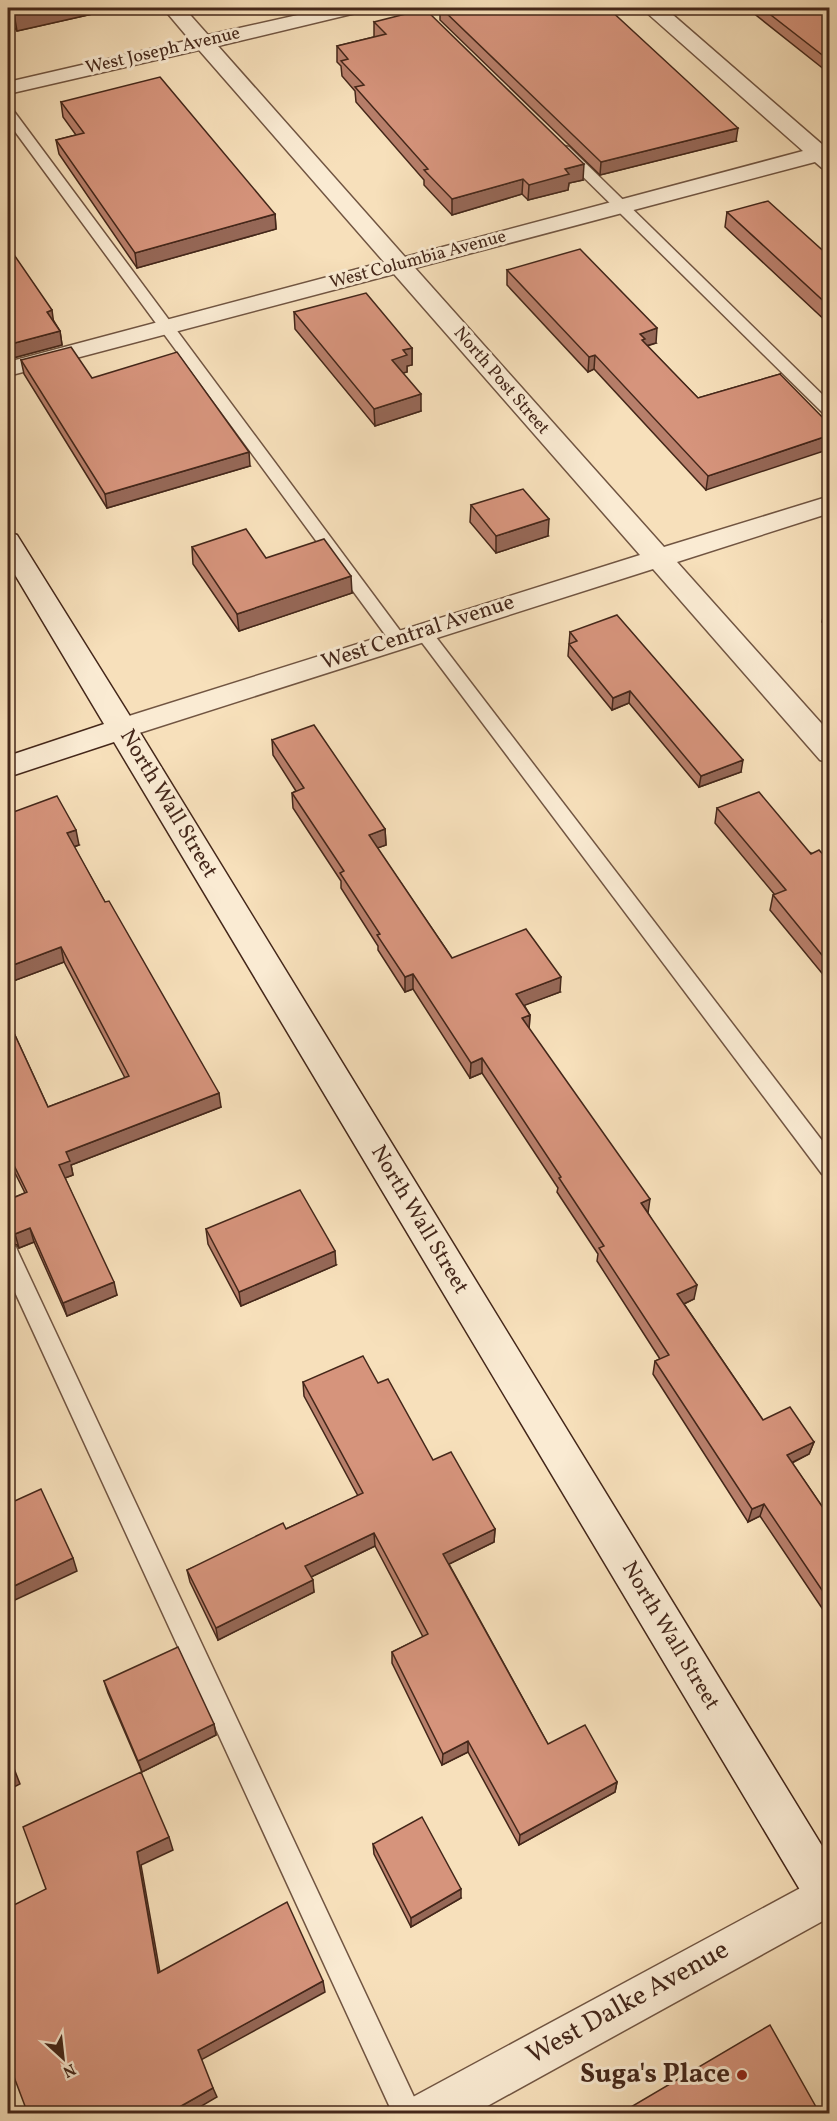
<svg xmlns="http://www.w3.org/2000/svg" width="837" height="2121" font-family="Vollkorn,serif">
<rect width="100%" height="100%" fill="#f7e0bb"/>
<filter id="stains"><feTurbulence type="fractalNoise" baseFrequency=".00333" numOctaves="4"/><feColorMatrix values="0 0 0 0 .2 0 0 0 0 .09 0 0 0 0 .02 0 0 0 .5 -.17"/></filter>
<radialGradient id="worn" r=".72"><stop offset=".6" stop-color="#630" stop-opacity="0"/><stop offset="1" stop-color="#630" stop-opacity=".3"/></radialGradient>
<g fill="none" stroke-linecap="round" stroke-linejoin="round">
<g stroke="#715542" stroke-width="3">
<g id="lane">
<polygon points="8,109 13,110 404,636 407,640 404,644 392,644 8,122"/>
<polygon points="564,146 569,147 830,402 830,416 824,414 559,153 557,150"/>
<polygon points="423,626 429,628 830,1151 830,1177 822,1174 417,636 414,632 417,628"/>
<polygon points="8,1244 16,1247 19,1254 422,2114 393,2114 8,1277"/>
</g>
</g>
<g stroke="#715542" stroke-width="3">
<g id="street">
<polygon points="163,8 184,8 208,35 329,8 363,8 360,12 218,46 405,257 803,151 646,12 643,8 665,8 824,146 830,144 830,170 822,168 815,162 415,268 664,547 830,496 830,513 677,562 830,733 830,763 820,760 653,569 133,735 123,738 113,735 108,728 113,721 640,555 394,274 8,376 8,362 384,262 199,50 8,94 8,82 190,40"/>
<polygon points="830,1872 830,1917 473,2114 404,2114 411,2098"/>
</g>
</g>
<g stroke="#44271a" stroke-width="3">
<polygon id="secondary" points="8,532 17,535 133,721 830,1859 830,1921 815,1915 114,742 8,777 8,756 104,724 8,563"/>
</g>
<use href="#lane" fill="#faebd3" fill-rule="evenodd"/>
<use href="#street" fill="#faebd3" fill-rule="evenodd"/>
<use href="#secondary" fill="#faebd3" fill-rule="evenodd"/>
</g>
<g fill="#b87f6b" stroke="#44271a" stroke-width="1.5">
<polygon points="8,8 97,13 17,31 14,27"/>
<polygon points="440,8 736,141 600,175 440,20"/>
<polygon points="747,8 830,8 830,74"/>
<polygon points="374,22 583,180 569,183 568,190 528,200 522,194 452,215 424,185 424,180 356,102 355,91 342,76 341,66 337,62 337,46 374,37"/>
<polygon points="61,102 275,214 276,229 137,268 59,154 56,140 76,135 63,117"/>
<polygon points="727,212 830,257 830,325 725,227"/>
<polygon points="8,246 60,331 62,345 13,358 8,350"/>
<polygon points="507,270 656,343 647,346 698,398 780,374 706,490 594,369 588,372 507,285"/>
<polygon points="294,312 412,348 412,365 407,366 407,372 403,373 421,411 375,426 295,329"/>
<polygon points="830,328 830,346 826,344"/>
<polygon points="21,360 92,378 250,466 107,508 24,374"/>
<polygon points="471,505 548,536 496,553 470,522"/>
<polygon points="192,547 266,558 352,593 239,631 193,564"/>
<polygon points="830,611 830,630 822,622 824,613"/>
<polygon points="570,632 741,772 699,787 629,703 612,710 568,656"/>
<polygon points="272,740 385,829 386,845 377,848 452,958 560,992 524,1005 530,1015 529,1029 648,1213 694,1299 684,1304 763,1420 814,1442 809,1454 792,1463 830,1518 830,1620 760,1516 748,1522 653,1374 655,1361 660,1359 597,1261 598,1254 557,1192 558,1188 482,1073 470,1078 413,989 405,992 378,950 378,946 341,888 341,881 293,808 292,793 296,791 273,755"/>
<polygon points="717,808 830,862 830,983 770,910 773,895 775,895 715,823"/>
<polygon points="8,814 79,845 74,847 221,1107 71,1165 73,1175 65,1178 117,1295 67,1316 34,1242 19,1248 17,1245 8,1242 8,1200 25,1193 8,1159 8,1020 48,1107 125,1078 64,962 8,983"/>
<polygon points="206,1229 336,1265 241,1306 208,1244"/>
<polygon points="830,1297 830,1321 823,1312 828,1298"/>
<polygon points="303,1382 378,1383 433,1460 495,1529 494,1542 449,1564 548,1744 617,1782 615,1792 519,1845 468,1752 442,1765 392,1663 392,1652 423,1637 375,1546 311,1577 314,1592 218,1640 190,1582 187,1570 286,1529 358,1496 304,1396"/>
<polygon points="104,1681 214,1724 216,1735 142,1772 108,1693"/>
<polygon points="373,1844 461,1898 411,1927 374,1854"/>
</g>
<g fill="#966857" stroke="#44271a" stroke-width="1.5">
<polygon points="45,8 96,8 97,13 17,31 14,14"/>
<polygon points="11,10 14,27 8,28 8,11"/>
<polygon points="738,128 736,141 600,175 601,162"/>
<polygon points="584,164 583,180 569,183 568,190 528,200 529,185 565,169"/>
<polygon points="523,179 522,194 452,215 452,199"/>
<polygon points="275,214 276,229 137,268 135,253"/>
<polygon points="52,310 54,325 47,312"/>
<polygon points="657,328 656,343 645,346 644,354 640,334"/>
<polygon points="60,331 62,345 13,358 11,344"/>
<polygon points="412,348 412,365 407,366 407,372 392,376 392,360 403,350"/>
<polygon points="595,355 594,369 588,372 589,357"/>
<polygon points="421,394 421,411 375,426 374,409"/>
<polygon points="830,435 830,449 706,490 708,476"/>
<polygon points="249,452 250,466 107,508 105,494"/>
<polygon points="549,519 548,536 496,553 496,536"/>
<polygon points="351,576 352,593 239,631 237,614"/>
<polygon points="11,677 14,693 8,695 8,678"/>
<polygon points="630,691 629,703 612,710 613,698"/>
<polygon points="743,760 741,772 699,787 701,776"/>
<polygon points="385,829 386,845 369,851 369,835"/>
<polygon points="76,830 79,845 69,848 67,833"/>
<polygon points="61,947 64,962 8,983 8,967"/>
<polygon points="413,974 413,989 405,992 405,977"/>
<polygon points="561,977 560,992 515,1009 516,994"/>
<polygon points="530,1015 529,1030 522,1018"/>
<polygon points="482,1058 482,1073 470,1078 471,1063"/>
<polygon points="219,1093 221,1107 71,1165 73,1175 62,1179 59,1165 66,1152"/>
<polygon points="650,1199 648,1213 641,1203"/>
<polygon points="30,1228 34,1242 19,1248 15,1234"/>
<polygon points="335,1251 336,1265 241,1306 239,1292"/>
<polygon points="114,1282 117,1295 67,1316 63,1303"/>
<polygon points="697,1285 694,1299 675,1308 677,1294"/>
<polygon points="814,1442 809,1454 783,1467 787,1455"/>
<polygon points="764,1504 760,1516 748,1522 752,1509"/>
<polygon points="495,1529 494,1542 443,1567 443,1554"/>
<polygon points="374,1533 375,1546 307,1579 305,1566"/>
<polygon points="73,1558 77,1571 15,1600 10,1588"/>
<polygon points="313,1580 314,1592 218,1640 216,1628"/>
<polygon points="8,1722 14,1740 8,1743"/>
<polygon points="214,1724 216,1735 142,1772 138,1761"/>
<polygon points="468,1741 468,1752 442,1765 443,1754"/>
<polygon points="8,1753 20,1784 8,1790"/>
<polygon points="617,1782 615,1792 519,1845 520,1835"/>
<polygon points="169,1837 173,1850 141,1865 162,1984 158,1973 137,1852"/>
<polygon points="461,1889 461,1898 411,1927 411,1918"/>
<polygon points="323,1981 325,1992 201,2060 198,2050"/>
<polygon points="213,2088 217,2097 188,2114 167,2114"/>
</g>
<g fill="#d6947c" stroke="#44271a" stroke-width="1.5">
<polygon points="8,8 45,8 14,14 11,10 8,11"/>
<polygon points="441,8 608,8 738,128 601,162"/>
<polygon points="762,8 830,8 830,61"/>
<polygon points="425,9 584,164 565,169 569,174 529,185 523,179 452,199 424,170 428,169 355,87 364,85 341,61 348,59 337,46 386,34 374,22"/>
<polygon points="160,77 275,214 135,253 56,140 84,133 61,102"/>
<polygon points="768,201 830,257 830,307 727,212"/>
<polygon points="8,246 52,310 47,312 60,331 11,344 8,339"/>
<polygon points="580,249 657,328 640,334 645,339 642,340 698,398 780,374 830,425 830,435 708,476 595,355 589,357 507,270"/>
<polygon points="366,293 412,348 403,350 407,355 392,360 421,394 374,409 294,312"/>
<polygon points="71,347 92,378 177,352 249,452 105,494 21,360"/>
<polygon points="523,489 549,519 496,536 471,505"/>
<polygon points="246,529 266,558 324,539 351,576 237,614 192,547"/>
<polygon points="830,611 830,619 824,613"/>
<polygon points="617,615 743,760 701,776 630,691 613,698 569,644 577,641 570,632"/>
<polygon points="8,671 11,677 8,678"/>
<polygon points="314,725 385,829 369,835 452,958 526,929 561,977 516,994 530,1015 522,1018 650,1199 641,1203 697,1285 677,1294 763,1420 790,1407 814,1442 787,1455 830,1518 830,1602 764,1504 752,1509 655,1361 669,1355 599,1248 604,1246 559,1178 561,1177 482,1058 471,1063 413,974 405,977 377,935 380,934 340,873 344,871 292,793 304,788 272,740"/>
<polygon points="759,792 811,854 819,850 830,862 830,965 773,895 786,890 717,808"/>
<polygon points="57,796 76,830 67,833 105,902 109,901 219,1093 66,1152 70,1161 59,1165 114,1282 63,1303 30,1228 15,1234 13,1231 8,1230 8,1200 27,1192 8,1153 8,1020 48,1107 129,1076 61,947 8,967 8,814"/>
<polygon points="300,1190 335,1251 239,1292 206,1229"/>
<polygon points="363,1356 378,1383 388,1379 433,1460 451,1452 495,1529 443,1554 548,1744 585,1725 617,1782 520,1835 468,1741 443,1754 392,1652 428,1634 374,1533 305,1566 313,1580 216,1628 187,1570 283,1523 286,1529 363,1493 303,1382"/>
<polygon points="41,1489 73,1558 10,1588 8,1583 8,1504"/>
<polygon points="178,1647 214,1724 138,1761 104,1681"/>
<polygon points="8,1755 15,1774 8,1777"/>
<polygon points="141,1772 169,1837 137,1852 158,1973 287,1902 323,1981 198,2050 213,2088 167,2114 28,2114 8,2061 8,1908 46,1889 23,1827"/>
<polygon points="422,1817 461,1889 411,1918 373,1844"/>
<polygon points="770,2025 820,2114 619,2114"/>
</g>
<circle fill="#8f2418" stroke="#faebd3" stroke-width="2" cx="742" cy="2075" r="6"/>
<g text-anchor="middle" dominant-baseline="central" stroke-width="6" stroke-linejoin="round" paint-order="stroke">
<g font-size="18" fill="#44271a" stroke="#faebd3">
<text transform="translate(163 51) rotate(-13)">West Joseph Avenue</text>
<text transform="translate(418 260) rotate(-15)">West Columbia Avenue</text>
<text transform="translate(501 381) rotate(49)">North Post Street</text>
</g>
<g font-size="22" fill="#44271a" stroke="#faebd3">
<text transform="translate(418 633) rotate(-18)">West Central Avenue</text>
<text transform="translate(168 804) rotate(59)">North Wall Street</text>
<text transform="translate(419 1220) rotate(59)">North Wall Street</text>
<text transform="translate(670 1636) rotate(59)">North Wall Street</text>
</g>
<g font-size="27" fill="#44271a" stroke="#faebd3">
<text transform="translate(628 2003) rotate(-29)">West Dalke Avenue</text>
</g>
<g font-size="27" font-weight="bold" fill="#44271a" stroke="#faebd3" text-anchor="end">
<text x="730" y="2075">Suga's Place</text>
</g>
</g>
<rect width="837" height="2121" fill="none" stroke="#f7e0bb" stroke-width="30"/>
<rect x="9" y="9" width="819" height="2103" fill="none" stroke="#44271a" stroke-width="3"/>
<rect x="15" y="15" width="807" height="2091" fill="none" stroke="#44271a" stroke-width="1.5"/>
<g transform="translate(63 2058) rotate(153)" stroke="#faebd3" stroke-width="4.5" paint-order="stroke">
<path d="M0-4.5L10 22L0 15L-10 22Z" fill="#44271a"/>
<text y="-9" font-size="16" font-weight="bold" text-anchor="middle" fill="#44271a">N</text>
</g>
<rect width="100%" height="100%" filter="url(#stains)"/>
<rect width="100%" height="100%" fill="url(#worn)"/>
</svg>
